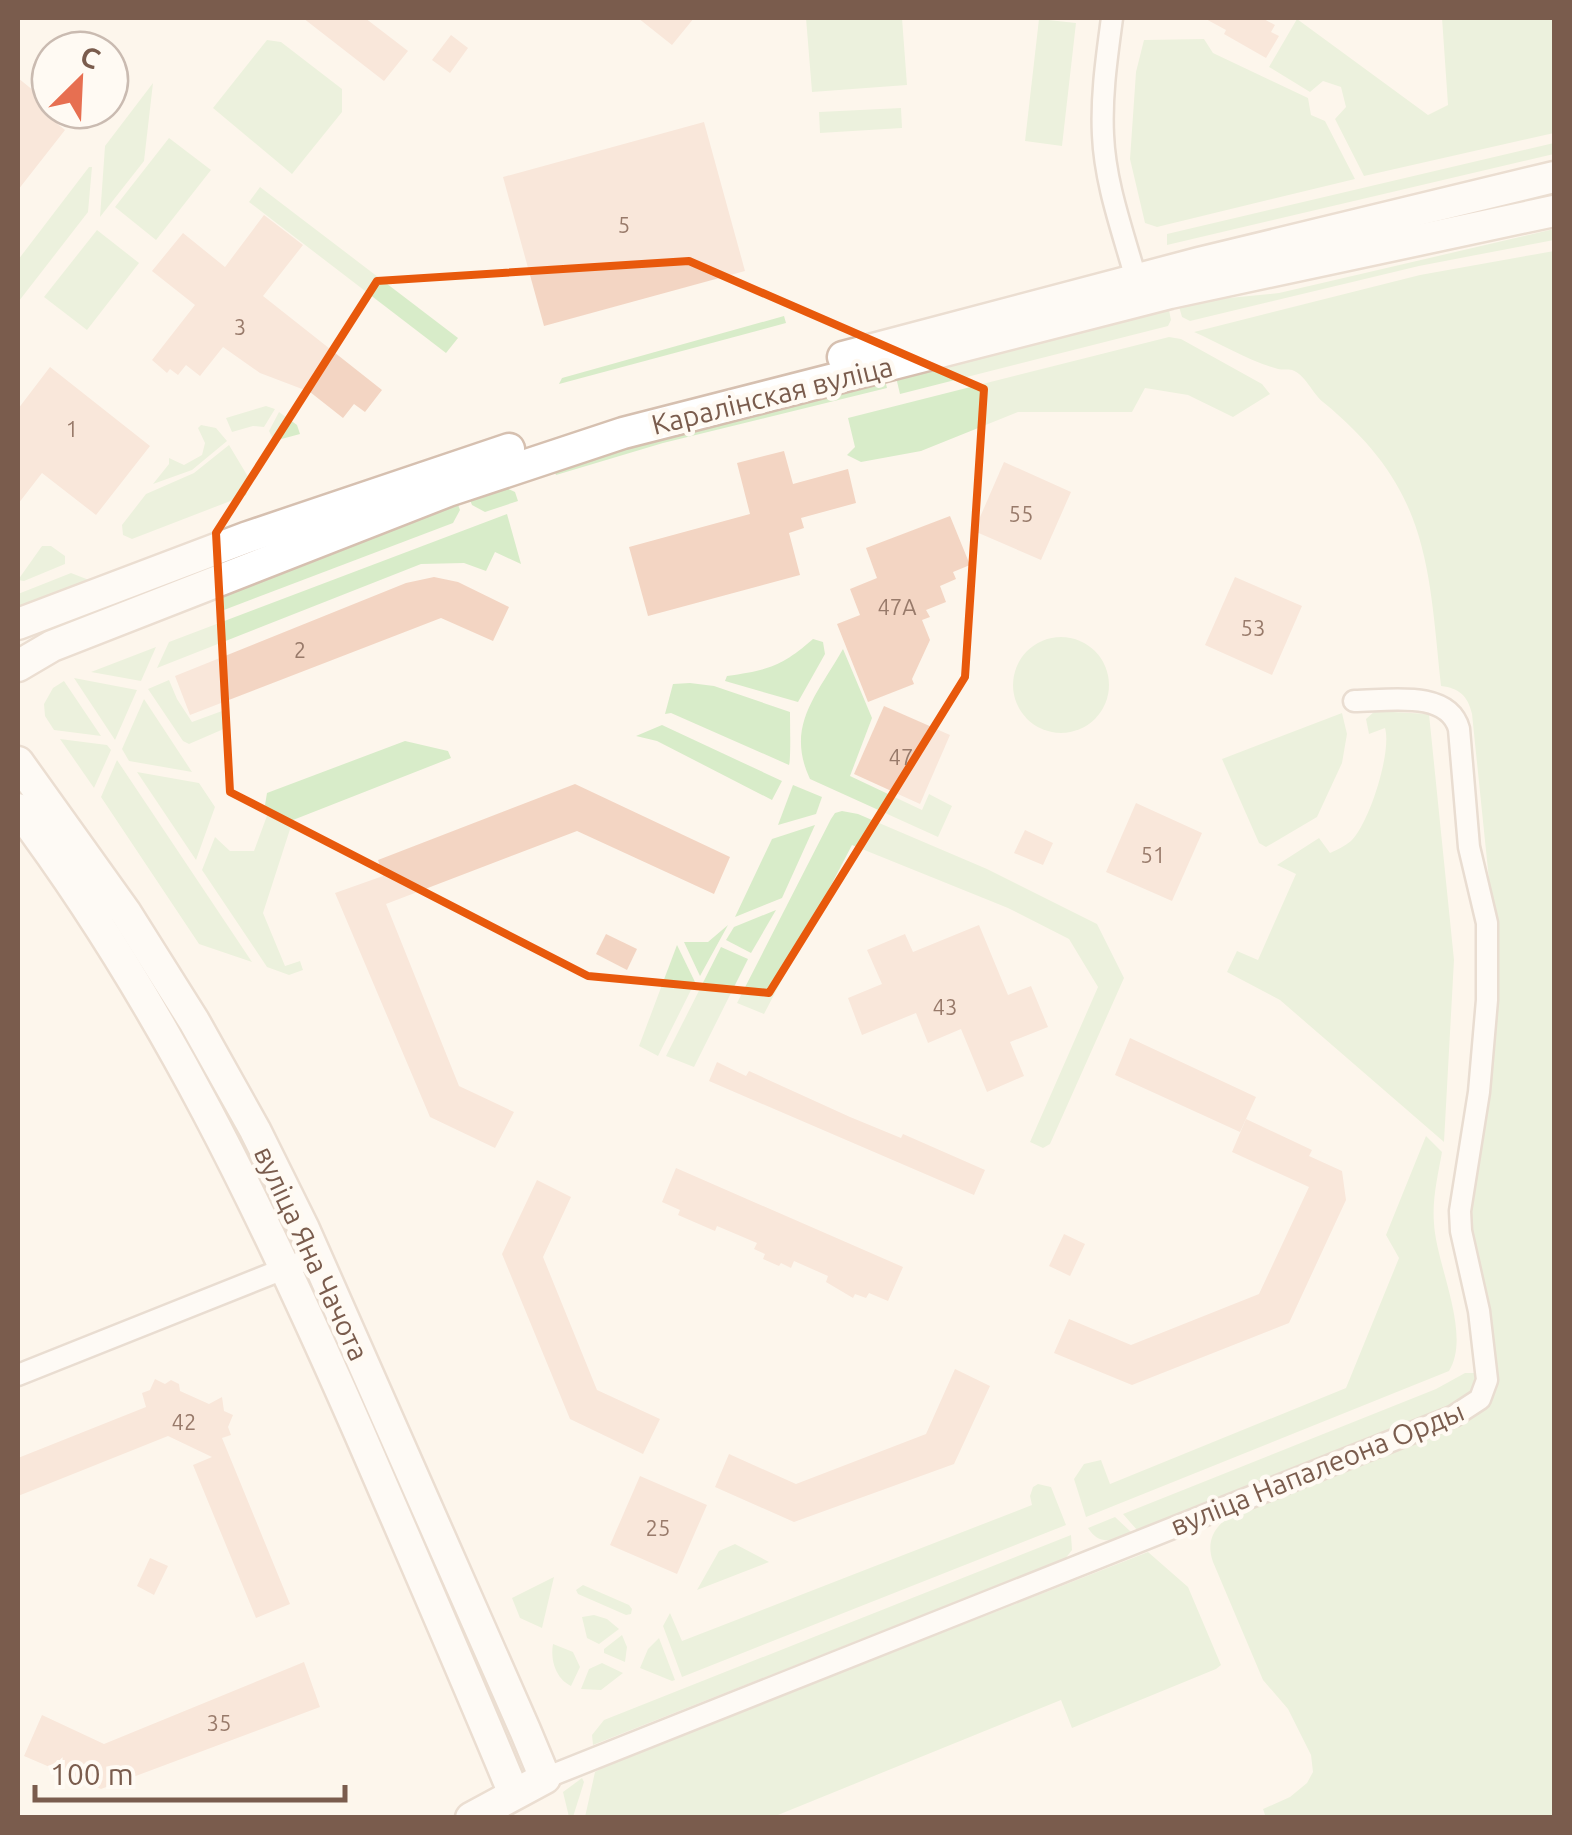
<svg xmlns="http://www.w3.org/2000/svg" width="1572" height="1835" font-family="Ubuntu,sans-serif">
<rect width="100%" height="100%" fill="#fdf6ec"/>
<g fill="#d8ecc9">
<polygon points="806,18 902,18 907,85 812,92"/>
<polygon points="1442,18 1554,18 1554,133 1364,176 1335,119 1346,107 1341,87 1323,81 1310,92 1269,67 1297,19 1428,115 1448,105"/>
<polygon points="1039,19 1076,23 1062,146 1025,141"/>
<polygon points="1204,39 1213,53 1308,98 1311,115 1325,121 1355,179 1157,227 1145,223 1130,159 1136,72 1144,40"/>
<polygon points="267,40 281,42 342,89 342,112 292,174 213,108"/>
<polygon points="153,83 144,161 100,217 105,146"/>
<polygon points="901,108 902,128 820,133 819,112"/>
<polygon points="169,138 211,170 156,240 115,207"/>
<polygon points="1554,143 1554,154 1167,245 1167,234"/>
<polygon points="89,167 92,167 88,212 19,301 18,260"/>
<polygon points="260,187 458,338 446,353 249,202"/>
<polygon points="1554,229 1554,240 1419,266 1190,321 1182,317 1178,303 1279,293"/>
<polygon points="97,230 139,263 87,330 44,297"/>
<path d="M1554,251V1817L1266,1818L1263,1809L1290,1797L1307,1783L1313,1772L1311,1755L1288,1709L1263,1680L1213,1562C1207,1545 1211,1531 1226,1519L1455,1428L1490,1405L1498,1376L1491,1313L1474,1250L1471,1211L1493,1065L1497,958L1472,714C1468,696 1459,688 1441,686C1428,560 1428,488 1323,402C1312,393 1305,374 1292,370C1288,369 1282,370 1278,369C1249,361 1221,344 1194,332L1420,275Z"/>
<polygon points="1168,305 1171,320 1168,326 900,394 895,373"/>
<polygon points="784,316 786,323 559,384 562,378"/>
<polygon points="1169,337 1181,339 1262,384 1270,394 1233,417 1188,395 1145,388 1132,412 1018,412 921,451 861,462 847,455 855,447 848,418"/>
<polygon points="884,376 887,388 663,443 556,475 552,465"/>
<polygon points="266,406 275,409 264,427 253,426 232,432 226,418"/>
<polygon points="279,412 297,425 300,434 274,441 269,431"/>
<polygon points="201,425 216,428 227,441 192,470 153,484 169,464 169,458 184,465 202,455 205,443 198,428"/>
<polygon points="229,445 250,480 246,495 132,539 123,535 122,525 146,494 194,473"/>
<polygon points="500,485 515,492 518,501 485,512 472,505 468,495"/>
<polygon points="456,499 460,510 453,523 224,610 220,599 306,556"/>
<polygon points="507,514 521,564 495,552 486,571 464,563 421,564 157,668 169,642"/>
<polygon points="42,546 51,546 65,556 65,564 24,581 18,580"/>
<polygon points="71,573 89,580 18,607 18,594"/>
<circle cx="1061" cy="685" r="48"/>
<path d="M813,639L823,642L825,654L798,702L725,681L727,676C768,670 781,667 813,639Z"/>
<polygon points="156,647 141,681 91,672"/>
<path d="M843,649L872,718L850,776L922,810L929,794L952,806L938,837L810,779C785,726 817,695 843,649Z"/>
<polygon points="74,678 137,690 115,740"/>
<polygon points="169,680 177,699 192,722 222,711 226,728 189,744 183,741 148,689"/>
<polygon points="64,681 101,736 54,730 45,716 44,704 53,688"/>
<path d="M690,683L714,686L790,712C790,720 791,760 789,765L671,713L665,714L673,684Z"/>
<polygon points="144,699 192,772 129,761 122,749"/>
<path d="M1375,711L1429,714L1454,960L1444,1142L1280,1000L1227,972L1237,951L1258,960L1296,874L1277,865L1319,838L1330,853C1337,850 1345,846 1351,841C1369,824 1392,752 1385,728L1369,734L1366,719Z"/>
<polygon points="1342,713 1347,734 1342,763 1317,817 1266,847 1259,843 1222,759"/>
<polygon points="662,725 782,781 772,800 657,741 636,736"/>
<polygon points="60,739 107,745 111,750 94,788"/>
<polygon points="405,741 448,751 451,758 293,820 263,913 285,966 300,961 303,970 289,975 267,967 202,870 215,837 230,851 254,851 268,813 265,805 267,793"/>
<polygon points="117,760 252,962 199,944 101,797"/>
<polygon points="137,772 199,783 215,807 196,860"/>
<polygon points="793,785 822,797 816,814 778,825"/>
<polygon points="842,811 858,814 987,869 1097,924 1124,978 1050,1144 1043,1148 1030,1142 1098,987 1069,939 1008,908 852,845 764,1014 737,1003 831,819 835,813"/>
<polygon points="815,825 782,898 735,917 772,839"/>
<polygon points="776,910 751,953 726,940 734,927"/>
<polygon points="728,925 700,976 684,942 708,942"/>
<polygon points="677,945 695,982 658,1056 639,1046"/>
<polygon points="721,947 748,959 694,1067 666,1056"/>
<path d="M1426,1136L1442,1152C1438,1175 1432,1199 1434,1223C1436,1265 1472,1334 1449,1371L1086,1517L1074,1479L1084,1464L1101,1460L1110,1484L1346,1388L1399,1258L1386,1235Z"/>
<polygon points="1465,1373 1477,1373 1473,1390 1450,1406 1137,1530 1123,1514 1436,1389"/>
<polygon points="1038,1484 1051,1487 1066,1525 682,1677 663,1626 670,1613 682,1641 1032,1505 1030,1496 1033,1487"/>
<path d="M1115,1517L1131,1532C1114,1540 1100,1547 1088,1528Z"/>
<polygon points="1071,1535 1072,1550 1065,1559 593,1745 592,1735 604,1720"/>
<polygon points="735,1544 769,1562 697,1590 719,1551"/>
<polygon points="1148,1552 1188,1587 1221,1665 1216,1669 1072,1728 1061,1700 773,1817 585,1817 595,1772 615,1761"/>
<polygon points="554,1577 542,1628 520,1618 512,1598"/>
<polygon points="583,1585 629,1605 632,1609 631,1614 626,1615 578,1594 576,1590"/>
<polygon points="594,1615 607,1619 619,1629 599,1644 587,1638 582,1617"/>
<polygon points="622,1635 627,1647 625,1662 604,1653 604,1649"/>
<polygon points="659,1638 675,1680 672,1681 640,1668 648,1649"/>
<path d="M553,1644L573,1652L580,1667L571,1686C556,1679 550,1660 553,1644Z"/>
<polygon points="602,1663 623,1673 601,1690 581,1689 589,1669"/>
<polygon points="582,1778 584,1782 573,1817 569,1817 563,1792"/>
</g>
<g fill="#f3d5c3">
<polygon points="303,18 365,18 408,51 384,81"/>
<polygon points="638,18 694,18 672,45"/>
<polygon points="1204,18 1262,18 1275,25 1271,32 1279,36 1266,58 1224,34 1226,30"/>
<polygon points="451,35 468,48 450,73 432,60"/>
<polygon points="18,78 50,104 50,110 61,113 54,121 65,130 18,190"/>
<polygon points="704,122 745,271 544,326 503,177"/>
<polygon points="264,215 303,245 263,296 382,390 365,412 354,404 343,418 310,392 260,373 223,347 200,376 186,365 178,375 170,369 167,373 152,360 195,305 152,271 183,233 225,267"/>
<polygon points="50,367 150,446 96,515 42,473 18,504 18,409"/>
<polygon points="784,451 793,484 848,469 856,503 801,518 804,528 789,533 800,575 648,616 629,547 750,514 737,463"/>
<polygon points="1004,462 1071,492 1041,560 974,531"/>
<polygon points="950,516 970,565 953,572 956,579 940,586 946,602 926,610 930,617 922,620 930,640 912,679 914,684 868,702 837,624 860,615 850,589 877,578 866,548"/>
<polygon points="434,577 458,582 509,607 493,641 441,618 190,715 175,676 406,583"/>
<polygon points="1235,577 1302,606 1272,675 1205,645"/>
<polygon points="884,706 950,735 920,804 854,774"/>
<polygon points="575,784 730,857 714,894 577,831 386,904 459,1086 514,1112 495,1148 430,1117 335,893 383,876 378,860"/>
<polygon points="1136,803 1202,833 1172,901 1106,872"/>
<polygon points="1025,830 1053,843 1043,865 1014,853"/>
<polygon points="979,925 1008,995 1031,986 1048,1027 1010,1042 1024,1076 987,1092 961,1029 928,1043 916,1013 862,1035 848,998 882,984 867,950 905,934 913,952"/>
<polygon points="606,934 637,949 627,970 596,954"/>
<polygon points="1130,1038 1256,1097 1240,1132 1115,1075"/>
<polygon points="717,1062 746,1076 749,1071 850,1117 901,1138 903,1134 985,1170 974,1195 709,1081"/>
<polygon points="1246,1119 1312,1150 1309,1156 1342,1171 1346,1200 1289,1323 1132,1385 1054,1353 1069,1319 1131,1345 1259,1294 1309,1187 1232,1152"/>
<polygon points="676,1168 903,1267 888,1301 869,1293 866,1298 855,1294 853,1298 826,1282 828,1276 794,1261 791,1268 781,1263 779,1266 763,1259 765,1254 754,1249 757,1243 717,1226 715,1231 678,1215 680,1210 662,1202"/>
<polygon points="537,1180 571,1197 543,1257 597,1390 660,1419 643,1454 570,1419 502,1254"/>
<polygon points="1064,1234 1085,1244 1070,1276 1049,1266"/>
<polygon points="955,1369 990,1386 954,1464 794,1522 715,1487 729,1454 796,1484 926,1434"/>
<polygon points="155,1379 165,1384 171,1380 179,1384 180,1391 209,1404 222,1397 224,1411 233,1415 228,1427 231,1435 222,1438 290,1604 256,1618 193,1465 212,1457 168,1436 18,1496 18,1458 146,1407 142,1393 150,1390"/>
<polygon points="640,1476 707,1505 677,1574 610,1545"/>
<polygon points="150,1558 168,1566 154,1595 137,1586"/>
<polygon points="304,1662 320,1707 101,1789 24,1756 42,1715 104,1744"/>
</g>
<g fill="none" stroke-linecap="round" stroke-linejoin="round">
<g stroke="#d1beb0" stroke-width="25">
<g id="street">
<path d="M1112,18C1107,56 1101,95 1103,135C1105,184 1123,232 1136,279"/>
<polyline points="18,1375 316,1256"/>
<path d="M545,1778L1454,1416L1480,1399L1487,1380L1479,1311L1461,1231L1460,1211L1479,1092L1487,1000V923L1469,847L1459,729C1448,689 1387,701 1354,701"/>
</g>
</g>
<g stroke="#d6c0b0" stroke-width="35">
<g id="secondary">
<polyline points="843,357 1199,263 1554,177"/>
<polyline points="18,624 245,538 509,449"/>
<polyline points="18,666 52,646 448,491 623,433 1170,293 1554,211"/>
<polyline points="18,762 126,913 194,1021 255,1130 304,1229 525,1730 545,1778 471,1818"/>
<path d="M18,809C162,1001 263,1213 359,1432C411,1552 464,1673 514,1794"/>
</g>
</g>
<use href="#street" stroke="#fff" stroke-width="20"/>
<use href="#secondary" stroke="#fff" stroke-width="30"/>
</g>
<path d="M0 0H1572V1835H0ZM689,261L984,389L965,677L769,993L588,976L230,792L216,533L377,281Z" fill="#fdf6ec" fill-opacity=".55" fill-rule="evenodd"/>
<path fill="none" stroke="#e8590c" stroke-width="8" stroke-linejoin="round" d="M689,261L984,389L965,677L769,993L588,976L230,792L216,533L377,281Z"/>
<g text-anchor="middle" dominant-baseline="central" stroke-width="9" stroke-linejoin="round" paint-order="stroke">
<g font-size="22" fill="#987a6a">
<text x="624" y="224">5</text>
<text x="240" y="326">3</text>
<text x="72" y="428">1</text>
<text x="1021" y="513">55</text>
<text x="897" y="606">47А</text>
<text x="1253" y="627">53</text>
<text x="300" y="649">2</text>
<text x="901" y="756">47</text>
<text x="1153" y="854">51</text>
<text x="945" y="1006">43</text>
<text x="184" y="1421">42</text>
<text x="658" y="1527">25</text>
<text x="219" y="1722">35</text>
</g>
<g font-size="28" fill="#7a5c4d" stroke="#fffaf3">
<text transform="translate(772 395) rotate(-14)">Каралінская вуліца</text>
<text transform="translate(312 1253) rotate(65)">вуліца Яна Чачота</text>
<text transform="translate(1317 1468) rotate(-22)">вуліца Напалеона Орды</text>
</g>
</g>
<rect width="1572" height="1835" fill="none" stroke="#7a5c4d" stroke-width="40"/>
<g transform="translate(80 80) rotate(24)"><circle r="48" fill="#fffaf3" stroke="#cabbb1" stroke-width="2.5"/>
<path d="M0-8L18 38L0 25L-18 38Z" fill="#e76f51"/>
<text y="-15" font-size="28" font-weight="bold" text-anchor="middle" fill="#7a5c4d">С</text>
</g>
<path d="M35 1785v15h310v-15" fill="none" stroke="#7a5c4d" stroke-width="5"/>
<text x="50" y="1785" font-size="30" fill="#7a5c4d" stroke="#fffaf3" stroke-width="8" paint-order="stroke">100 m</text>
</svg>
